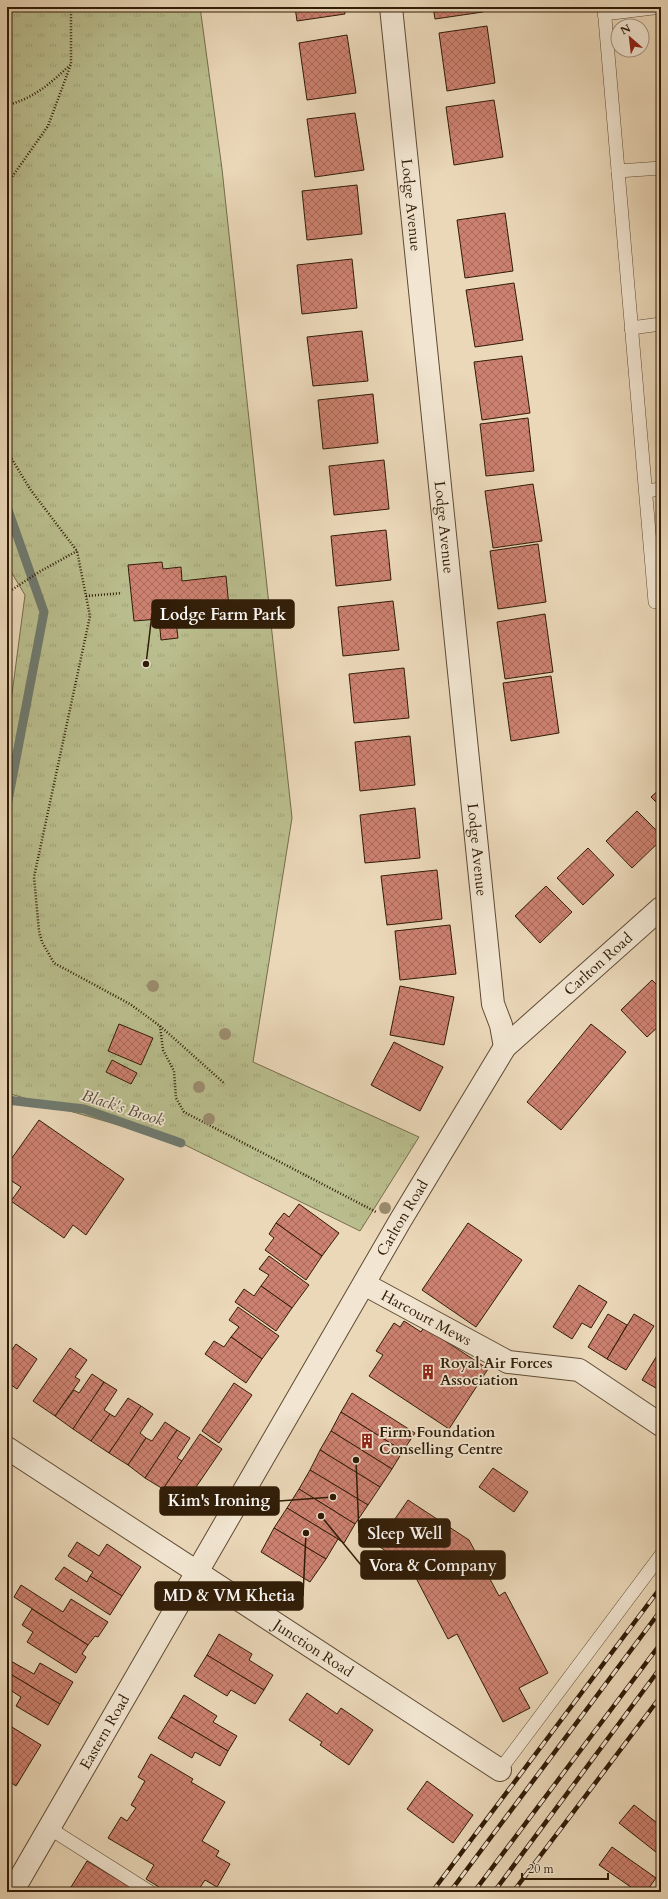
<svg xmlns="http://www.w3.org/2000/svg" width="668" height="1899" font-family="Cardo,serif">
<defs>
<pattern id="park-tufts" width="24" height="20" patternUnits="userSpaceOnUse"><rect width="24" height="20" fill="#babe8e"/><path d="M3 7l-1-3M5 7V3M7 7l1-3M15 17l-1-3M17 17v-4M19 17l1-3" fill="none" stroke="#a0a379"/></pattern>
<pattern id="building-cross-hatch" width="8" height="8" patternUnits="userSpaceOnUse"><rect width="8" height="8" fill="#cd8170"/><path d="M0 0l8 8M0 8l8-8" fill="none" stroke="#a7695a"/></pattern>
</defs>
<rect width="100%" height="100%" fill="#ebd8b9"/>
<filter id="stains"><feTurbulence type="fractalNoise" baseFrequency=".005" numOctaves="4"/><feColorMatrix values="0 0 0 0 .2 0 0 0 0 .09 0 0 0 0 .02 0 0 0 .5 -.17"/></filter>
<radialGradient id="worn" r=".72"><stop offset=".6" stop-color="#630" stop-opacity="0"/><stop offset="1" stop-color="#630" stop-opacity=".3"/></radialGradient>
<polygon fill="url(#park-tufts)" stroke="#756d4a" points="7,7 200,7 222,169 292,818 253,1062 419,1137 360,1231 181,1143 7,1093 7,732 25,595 7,565"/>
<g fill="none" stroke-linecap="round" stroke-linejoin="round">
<g stroke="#6f7a6f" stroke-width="9">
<polyline points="7,507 44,612 7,806"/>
<polyline points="7,1100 84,1109 181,1143"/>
</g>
</g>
<g fill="url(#building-cross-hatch)" stroke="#301c07">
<polygon points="295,7 344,7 345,14 297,21"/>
<polygon points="433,7 482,7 483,12 435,19"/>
<polygon points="487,26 495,83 447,91 439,33"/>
<polygon points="347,35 356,93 307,100 299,43"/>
<polygon points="494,100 503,157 454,165 446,107"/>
<polygon points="355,113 364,170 315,177 307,119"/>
<polygon points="357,185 362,234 307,240 302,191"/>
<polygon points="505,213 513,271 465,278 457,220"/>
<polygon points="352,259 357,308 302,314 297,265"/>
<polygon points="514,283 523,340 475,347 466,290"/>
<polygon points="362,331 368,381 313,386 307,337"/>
<polygon points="522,356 530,413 482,420 474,362"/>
<polygon points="373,394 378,443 323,449 318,400"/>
<polygon points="528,418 534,471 486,476 480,424"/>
<polygon points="384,460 389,509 334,515 329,466"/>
<polygon points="533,484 542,541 493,548 485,491"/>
<polygon points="386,530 391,580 336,586 331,536"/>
<polygon points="538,544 546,602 498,609 490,551"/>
<polygon points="162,562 163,569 181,567 182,581 226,576 229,607 175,613 178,638 161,640 159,619 134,621 128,565"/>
<polygon points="393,601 399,650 343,656 338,607"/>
<polygon points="545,614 553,672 505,679 497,622"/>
<polygon points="404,668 409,718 354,723 349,674"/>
<polygon points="551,676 559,733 511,741 503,683"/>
<polygon points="410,736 415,785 360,791 355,742"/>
<polygon points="661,788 661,807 651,797"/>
<polygon points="415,808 420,858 365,863 360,815"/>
<polygon points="637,811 661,835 661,840 632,868 606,841"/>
<polygon points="588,848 614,875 583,905 557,878"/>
<polygon points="437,870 442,919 387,925 381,876"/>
<polygon points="546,886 572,912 540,943 515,916"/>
<polygon points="450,925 456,974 400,980 395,931"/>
<polygon points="652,980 661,989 661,1024 647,1037 621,1010"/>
<polygon points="400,986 454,997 444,1045 390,1035"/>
<polygon points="119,1024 153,1038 141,1065 108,1051"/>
<polygon points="591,1024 626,1052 561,1130 527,1102"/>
<polygon points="394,1042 443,1067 420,1111 371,1085"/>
<polygon points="112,1060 137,1073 131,1084 106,1072"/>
<polygon points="39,1120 124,1179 86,1235 73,1225 64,1238 11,1201 21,1187 7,1178 7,1165"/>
<polygon points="299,1204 339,1233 322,1256 276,1223 284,1213 289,1217"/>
<polygon points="276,1223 322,1256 306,1280 265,1250 274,1238 269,1234"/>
<polygon points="468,1223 522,1260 476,1327 422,1290"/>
<polygon points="269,1256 309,1285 292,1308 261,1286 269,1275 259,1269"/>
<polygon points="579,1285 607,1302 591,1328 582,1323 572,1339 553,1327"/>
<polygon points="261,1286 292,1308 276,1331 235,1302 244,1289 254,1296"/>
<polygon points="238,1307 279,1336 262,1359 231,1337 239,1327 229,1320"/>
<polygon points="608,1314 627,1325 607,1359 588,1347"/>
<polygon points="634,1314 654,1326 626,1370 607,1359"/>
<polygon points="404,1321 421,1332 424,1327 488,1369 449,1429 369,1376 383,1355 376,1351 394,1323 400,1327"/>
<polygon points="231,1337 262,1359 246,1383 205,1354 214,1341 224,1347"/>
<polygon points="16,1344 37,1359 17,1389 7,1382 7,1357"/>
<polygon points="70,1348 87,1360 75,1377 80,1380 55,1416 33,1401"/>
<polygon points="661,1349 661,1391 642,1380"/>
<polygon points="92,1374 104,1382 73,1429 55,1416 74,1390 79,1393"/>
<polygon points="104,1382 117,1390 104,1410 110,1414 91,1441 73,1429"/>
<polygon points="234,1383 252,1395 219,1443 202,1431"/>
<polygon points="352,1393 415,1433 403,1451 341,1412"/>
<polygon points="128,1398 141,1406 109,1453 91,1441 110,1414 115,1417"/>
<polygon points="141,1406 153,1414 140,1433 146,1438 128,1465 109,1453"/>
<polygon points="341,1412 403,1451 392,1469 331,1431"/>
<polygon points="165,1422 177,1430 145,1478 128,1465 146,1438 152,1441"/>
<polygon points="177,1430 190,1438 177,1458 182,1461 163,1489 145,1478"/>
<polygon points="331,1431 392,1469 380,1487 320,1450"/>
<polygon points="200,1434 222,1449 194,1490 189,1487 180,1501 163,1489"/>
<polygon points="320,1450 380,1487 368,1505 310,1470"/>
<polygon points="493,1468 528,1492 514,1512 479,1487"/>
<polygon points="310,1470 368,1505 355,1524 299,1489"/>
<polygon points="299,1489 355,1524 344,1543 287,1508"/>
<polygon points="408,1500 469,1540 499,1596 505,1592 548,1673 519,1688 530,1708 503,1722 457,1634 448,1639 416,1578 426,1573 406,1559 404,1563 377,1545"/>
<polygon points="287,1508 338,1539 326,1559 274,1528"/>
<polygon points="274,1528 326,1559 310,1582 261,1552"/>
<polygon points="77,1542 99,1556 107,1544 141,1567 122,1596 90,1576 93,1572 68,1556"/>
<polygon points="64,1567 87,1582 90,1576 122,1596 110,1615 55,1579"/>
<polygon points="21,1585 63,1612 71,1599 108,1622 98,1637 95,1636 88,1645 14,1597"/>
<polygon points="32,1609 88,1645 82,1654 86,1657 76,1673 27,1642 33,1632 22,1625"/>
<polygon points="219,1634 252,1654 249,1660 273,1675 264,1690 207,1655"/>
<polygon points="207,1655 264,1690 255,1704 231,1690 227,1696 194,1676"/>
<polygon points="7,1659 34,1674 40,1663 73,1682 60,1704 7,1672"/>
<polygon points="7,1672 60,1704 48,1725 16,1706 21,1697 7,1688"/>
<polygon points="307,1693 337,1714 341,1708 373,1730 349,1765 320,1745 322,1742 289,1720"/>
<polygon points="184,1695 217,1716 213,1722 237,1736 228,1751 171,1717"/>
<polygon points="171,1717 228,1751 220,1766 195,1752 192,1758 158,1738"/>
<polygon points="7,1724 41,1745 16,1786 7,1780"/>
<polygon points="151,1754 193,1779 191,1782 225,1802 202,1841 219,1851 216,1856 230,1864 217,1887 205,1880 197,1892 167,1892 146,1879 154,1865 108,1838 121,1817 127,1821 136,1808 131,1805 145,1781 138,1777"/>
<polygon points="427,1781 473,1815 453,1843 407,1809"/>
<polygon points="634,1805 661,1826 661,1856 619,1823"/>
<polygon points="612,1847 656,1878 646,1892 638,1892 599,1865"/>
<polygon points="87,1861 130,1887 128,1892 68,1892"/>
</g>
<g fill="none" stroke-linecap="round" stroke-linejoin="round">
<g stroke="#5f4b34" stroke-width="14">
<g id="lane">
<polyline points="604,7 655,602"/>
<polyline points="604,14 661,7"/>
<polyline points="618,171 661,168"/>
<polyline points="631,328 661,324"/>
<polyline points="646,491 661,489"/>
<polyline points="500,1770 661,1555"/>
<polyline points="49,1828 150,1892"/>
</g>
</g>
<g stroke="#5f4b34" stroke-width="24">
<g id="street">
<path id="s1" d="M391,7L493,1004L501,1025L505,1047"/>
<path id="s2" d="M364,1284L508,1362L579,1370L661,1425"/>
<path id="s3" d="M7,1448L500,1770"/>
<path id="s4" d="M12,1892L400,1221L505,1047L661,908"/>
</g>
</g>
<g stroke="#301c07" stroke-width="2.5" stroke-dasharray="1 2" stroke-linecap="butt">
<path d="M7,105C33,99 51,83 70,65"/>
<polyline points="7,184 48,126 71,64 71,7"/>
<polyline points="7,451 30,489 77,551 90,616 34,877 39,931 42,942 54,963 130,1004 160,1026 163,1050 174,1071 176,1098 184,1112 376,1212"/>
<polyline points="7,593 39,572 77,551"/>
<polyline points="86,596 122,593"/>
<polyline points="160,1026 225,1084"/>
</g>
<use href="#lane" stroke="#f2e6d2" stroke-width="13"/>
<use href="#street" stroke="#f2e6d2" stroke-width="22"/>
<g stroke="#301c07" stroke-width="4.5">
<g id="rail">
<polyline points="432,1892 661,1587"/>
<polyline points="450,1892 661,1610"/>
<polyline points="474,1892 661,1643"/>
<polyline points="494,1892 661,1667"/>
<polyline points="513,1892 661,1696"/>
</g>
</g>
<use href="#rail" stroke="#f2e6d2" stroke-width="3" stroke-dasharray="9" stroke-linecap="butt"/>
</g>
<g fill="#9b8c6e">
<circle cx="153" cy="986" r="6"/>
<circle cx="225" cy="1034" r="6"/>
<circle cx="199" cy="1087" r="6"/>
<circle cx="209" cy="1119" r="6"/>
<circle cx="385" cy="1208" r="6"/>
</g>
<defs>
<g id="building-bare" transform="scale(1.2)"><path d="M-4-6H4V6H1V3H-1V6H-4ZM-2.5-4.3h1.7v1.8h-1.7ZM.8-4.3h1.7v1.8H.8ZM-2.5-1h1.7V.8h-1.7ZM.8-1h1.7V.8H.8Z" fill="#8f2418" stroke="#f2e6d2" stroke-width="2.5" paint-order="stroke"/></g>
</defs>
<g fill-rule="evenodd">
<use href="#building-bare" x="428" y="1372"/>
<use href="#building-bare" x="367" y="1441"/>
</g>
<g text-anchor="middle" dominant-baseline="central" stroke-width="3.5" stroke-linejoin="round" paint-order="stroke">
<g font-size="15" fill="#301c07" stroke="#f2e6d2">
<text stroke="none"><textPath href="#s1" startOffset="199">Lodge Avenue</textPath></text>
<text stroke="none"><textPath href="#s1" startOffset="523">Lodge Avenue</textPath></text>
<text stroke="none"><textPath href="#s1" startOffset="847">Lodge Avenue</textPath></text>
<text stroke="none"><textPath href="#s4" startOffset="1103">Carlton Road</textPath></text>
<text stroke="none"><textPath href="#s4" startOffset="779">Carlton Road</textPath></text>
<text stroke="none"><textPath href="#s2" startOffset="71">Harcourt Mews</textPath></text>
<text stroke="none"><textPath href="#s3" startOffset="366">Junction Road</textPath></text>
<text stroke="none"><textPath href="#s4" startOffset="185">Eastern Road</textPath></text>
</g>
<g font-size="15" font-weight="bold" fill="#301c07" stroke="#f2e6d2" text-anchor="start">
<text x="440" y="1363">Royal Air Forces<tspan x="440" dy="17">Association</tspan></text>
<text x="379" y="1432">Firm Foundation<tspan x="379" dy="17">Conselling Centre</tspan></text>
</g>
<g font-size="16" font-style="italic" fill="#504b3b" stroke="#f2e6d2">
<text transform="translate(123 1108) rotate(18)">Black's Brook</text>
</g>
</g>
<path fill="none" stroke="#301c07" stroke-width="1.5" d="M146 664L152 614M333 1497L279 1501M356 1460L359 1533M321 1516L361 1565M306 1533L303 1596"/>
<g fill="#301c07" stroke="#f2e6d2" stroke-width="1.5">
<circle cx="146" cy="664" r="4"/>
<circle cx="333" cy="1497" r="4"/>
<circle cx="356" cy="1460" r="4"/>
<circle cx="321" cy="1516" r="4"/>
<circle cx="306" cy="1533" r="4"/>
</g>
<g fill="#301c07" stroke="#301c07" stroke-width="1.5">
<rect x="152" y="600" width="142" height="28" rx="4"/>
<rect x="160" y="1487" width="119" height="28" rx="4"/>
<rect x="359" y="1519" width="91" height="28" rx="4"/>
<rect x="361" y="1551" width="144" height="28" rx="4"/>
<rect x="155" y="1582" width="148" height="28" rx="4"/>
</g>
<g font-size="16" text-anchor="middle" font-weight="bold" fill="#fff">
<text x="223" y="620">Lodge Farm Park</text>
<text x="219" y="1506">Kim's Ironing</text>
<text x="405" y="1539">Sleep Well</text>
<text x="433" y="1571">Vora &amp; Company</text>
<text x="229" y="1601">MD &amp; VM Khetia</text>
</g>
<rect width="668" height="1899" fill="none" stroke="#ebd8b9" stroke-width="24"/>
<rect x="8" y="8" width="652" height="1883" fill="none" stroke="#301c07" stroke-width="2"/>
<rect x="12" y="12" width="644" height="1875" fill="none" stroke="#301c07"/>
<g transform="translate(630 38) rotate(332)"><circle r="19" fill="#f2e6d2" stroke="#a49581"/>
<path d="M0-3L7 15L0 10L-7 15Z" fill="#8f2418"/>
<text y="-6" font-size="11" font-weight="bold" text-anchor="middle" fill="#301c07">N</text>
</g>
<path d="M522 1873v6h86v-6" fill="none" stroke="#301c07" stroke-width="2"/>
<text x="528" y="1873" font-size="12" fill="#301c07" stroke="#f2e6d2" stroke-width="3" paint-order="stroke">20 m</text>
<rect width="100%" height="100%" filter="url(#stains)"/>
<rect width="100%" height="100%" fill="url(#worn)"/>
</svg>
